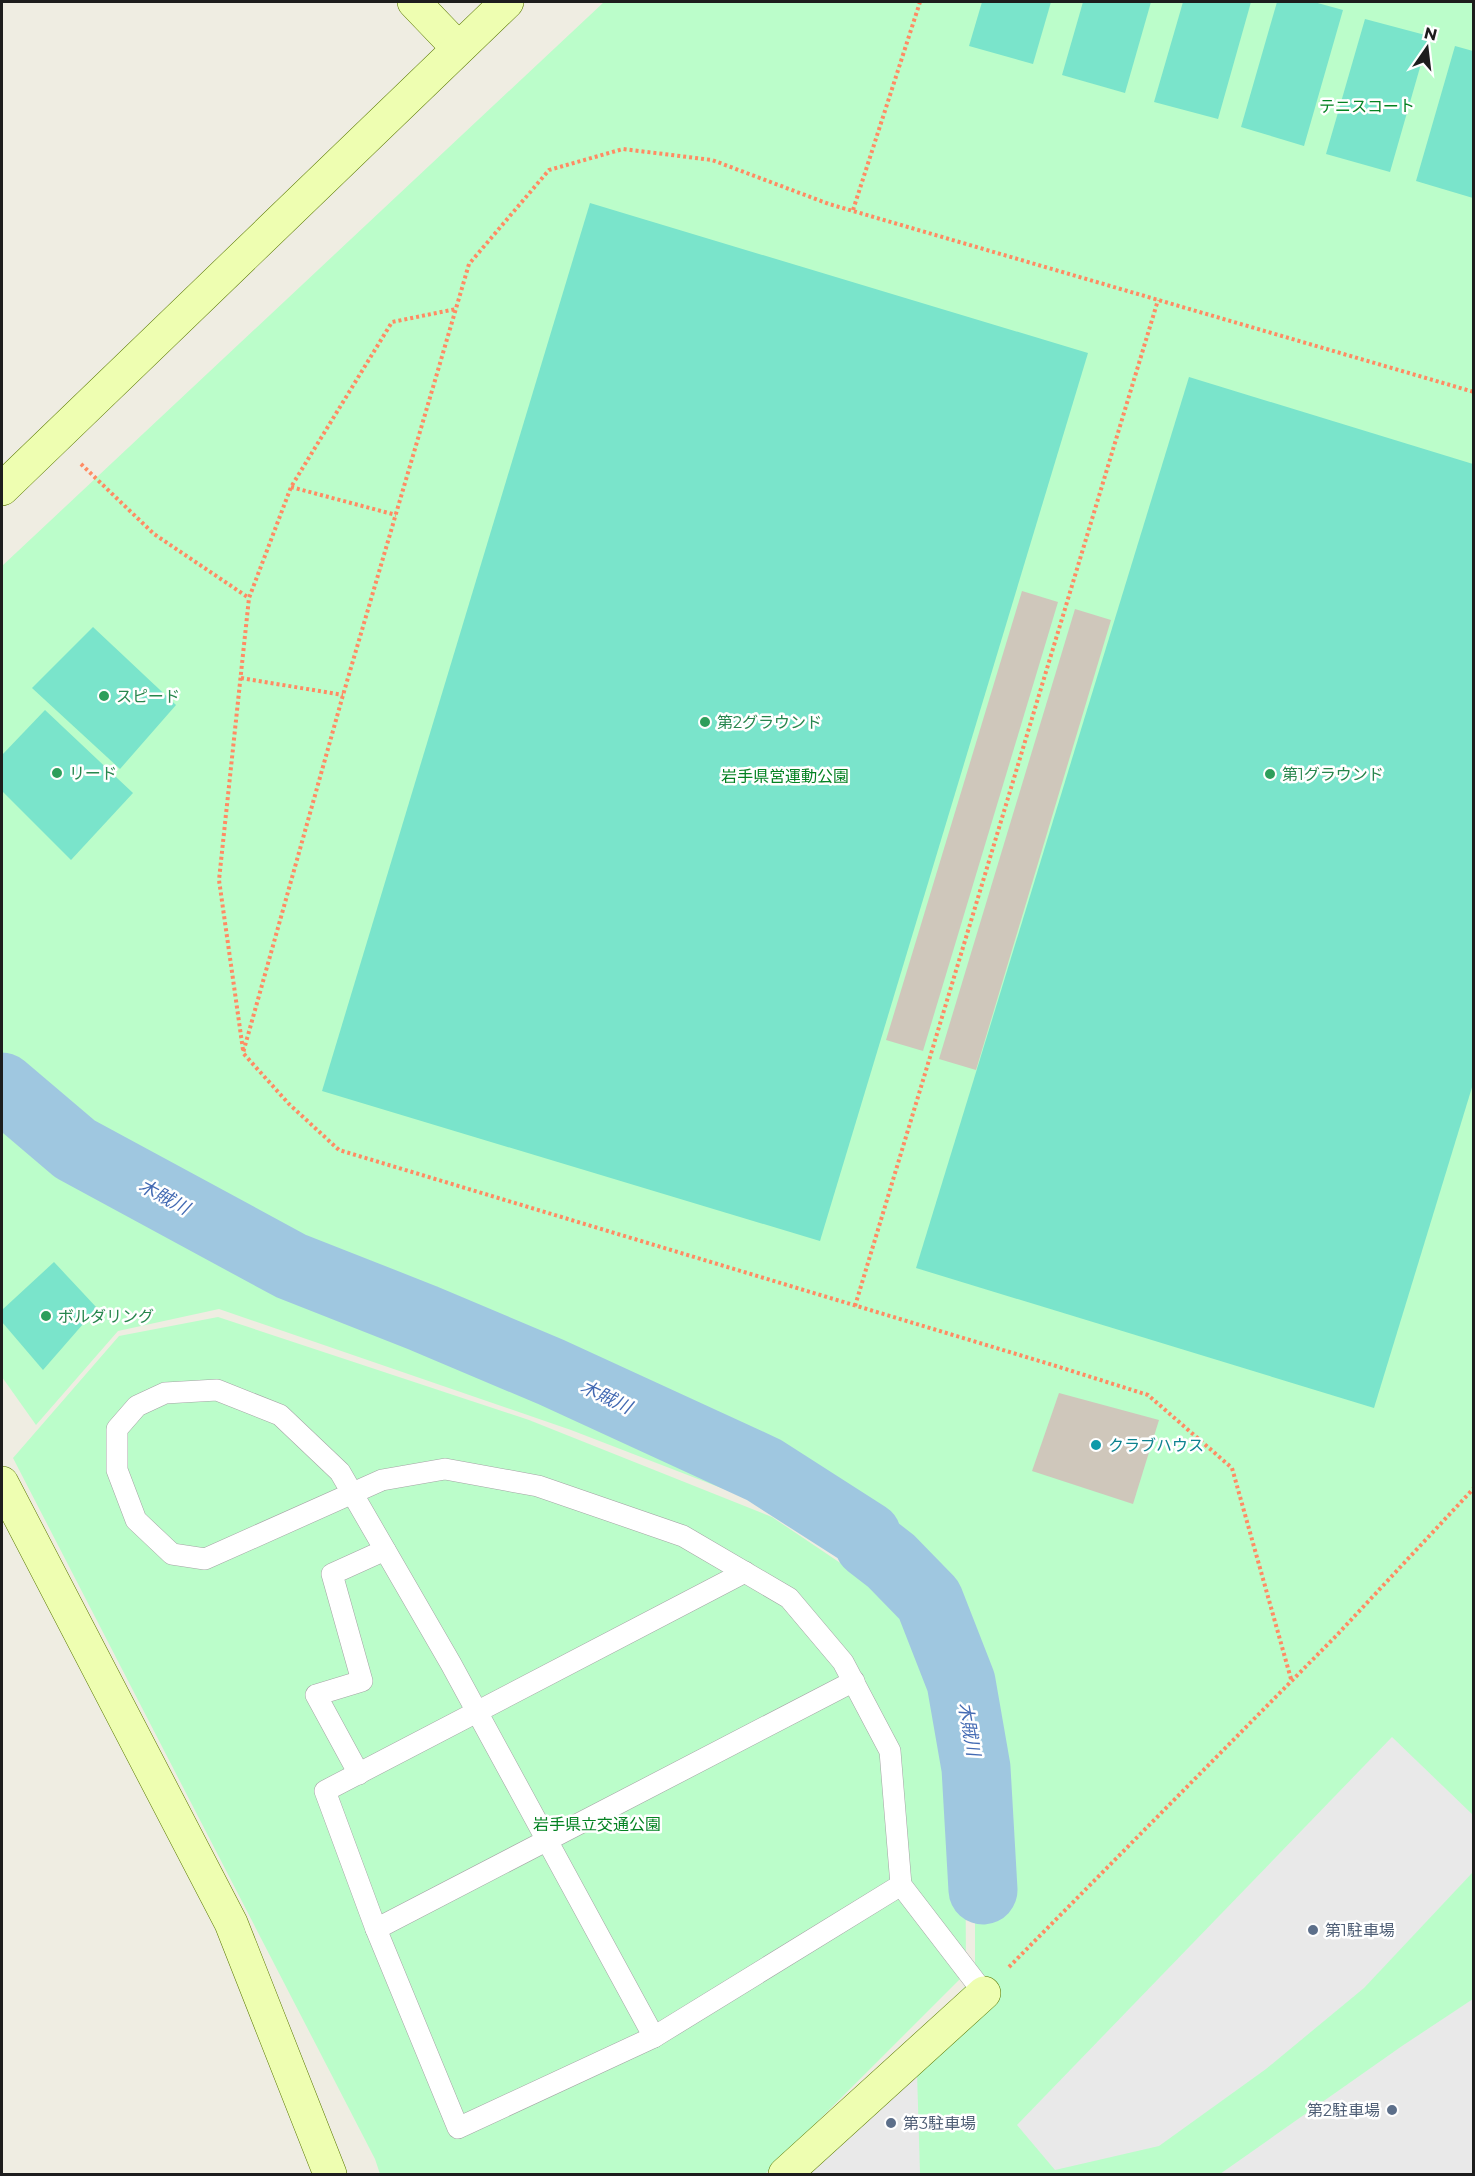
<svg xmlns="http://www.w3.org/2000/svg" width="1475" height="2176" font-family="Montserrat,'Noto Sans JP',sans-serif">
<rect width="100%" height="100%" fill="#efede2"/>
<g fill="#bbfdca">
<polygon points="604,2 1473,2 1473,2174 790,2174 975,1976 975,1867 959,1693 949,1623 768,1506 571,1430 219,1309 118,1331 36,1425 2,1377 2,566"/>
<polygon points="218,1317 529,1420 772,1517 940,1630 965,1788 966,1973 765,2174 380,2174 375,2159 13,1458 119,1336"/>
</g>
<g fill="#7ae4cb">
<polygon points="982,2 1051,2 1033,64 969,46"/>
<polygon points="1083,2 1151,2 1125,93 1062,75"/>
<polygon points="1183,2 1251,2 1218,119 1154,102"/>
<polygon points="1277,2 1314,2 1343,10 1304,146 1241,127"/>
<polygon points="1365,19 1429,36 1390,172 1326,154"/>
<polygon points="1455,46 1473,51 1473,198 1416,181"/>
<polygon points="590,203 1088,353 820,1241 322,1091"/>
<polygon points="1189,377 1473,464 1473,1084 1374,1408 916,1268"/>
<polygon points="93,627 176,705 120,769 32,688"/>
<polygon points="45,710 133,793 71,860 2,791 2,755"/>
<polygon points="54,1262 97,1308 43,1370 2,1322 2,1310"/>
</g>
<g fill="#e9e9e9">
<polygon points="1392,1737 1473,1815 1473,1872 1364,1988 1266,2069 1159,2146 1055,2170 1017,2125"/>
<polygon points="1473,1999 1473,2174 1220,2174 1402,2046"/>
<polygon points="917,2072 920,2174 809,2174"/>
</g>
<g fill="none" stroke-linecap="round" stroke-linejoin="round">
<polyline stroke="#9fc7e0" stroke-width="69" points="2,1087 75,1149 291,1266 423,1318 551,1372 764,1470 867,1536 869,1544 891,1561 929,1600 961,1682 976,1768 983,1890"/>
</g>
<g fill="#cfc7bb">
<polygon points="1022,591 1058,602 923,1051 886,1040"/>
<polygon points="1075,609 1111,620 976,1070 939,1059"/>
<polygon points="1059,1393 1159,1420 1133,1504 1032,1471"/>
</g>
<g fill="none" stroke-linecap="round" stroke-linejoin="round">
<g stroke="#a4a4a4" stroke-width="22">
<g id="lane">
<polyline points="745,1572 325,1791 376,1929 458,2128 654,2037 901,1885"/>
<polyline points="359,1774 316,1695 362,1681 332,1574 385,1550"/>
<polyline points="376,1929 854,1681"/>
<polyline points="654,2037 451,1664 340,1472 280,1415 217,1390 165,1393 137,1406 117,1429 117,1470 136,1520 172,1554 205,1559 382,1480 445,1469 538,1486 683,1536 789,1598 843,1662 890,1751 901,1885 984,1993"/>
</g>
</g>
<g stroke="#597800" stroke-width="34">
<g id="secondary">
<polyline points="414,2 458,48"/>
<polyline points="2,489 507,2"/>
<polyline points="2,1483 231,1923 330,2174"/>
<polyline points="785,2174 984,1993"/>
</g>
</g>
<g stroke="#ff8b63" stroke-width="4" stroke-dasharray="3 3" stroke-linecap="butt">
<polyline points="853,210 920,2"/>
<polyline points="81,464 154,534 249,598"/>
<polyline points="291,487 396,515"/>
<polyline points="241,678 343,695"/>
<polyline points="243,1050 219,880 249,598 291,487 392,322 456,309"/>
<polyline points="855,1306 1158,300"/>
<polyline points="1291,1679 1232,1468 1148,1395 1056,1366 339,1150 289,1104 243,1053 343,695 469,264 549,170 623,149 712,160 829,204 1474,392"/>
<polyline points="1009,1967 1336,1636 1474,1488"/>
</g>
<use href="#lane" stroke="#fff" stroke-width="21"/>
<use href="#secondary" stroke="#eefeb1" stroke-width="33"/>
</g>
<g fill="#2e9e5b" stroke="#fff" stroke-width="2">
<circle cx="104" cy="696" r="6"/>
<circle cx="705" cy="722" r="6"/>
<circle cx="57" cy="773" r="6"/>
<circle cx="1270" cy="774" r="6"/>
<circle cx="46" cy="1316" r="6"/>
</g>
<circle fill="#0f9aa8" stroke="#fff" stroke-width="2" cx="1096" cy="1445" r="6"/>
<g fill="#5c6f8a" stroke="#fff" stroke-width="2">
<circle cx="1313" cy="1930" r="6"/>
<circle cx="1392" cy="2110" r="6"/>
<circle cx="891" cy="2123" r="6"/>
</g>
<g text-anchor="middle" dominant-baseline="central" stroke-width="5" stroke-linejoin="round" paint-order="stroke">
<g font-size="16" fill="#048222" stroke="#fff">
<text x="1367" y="106">テニスコート</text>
<text x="785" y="776">岩手県営運動公園</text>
<text x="597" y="1824">岩手県立交通公園</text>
</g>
<g font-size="16" fill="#27864d" stroke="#fff" text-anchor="start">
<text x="116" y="696">スピード</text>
<text x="717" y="722">第2グラウンド</text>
<text x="69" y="773">リード</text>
<text x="1282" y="774">第1グラウンド</text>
<text x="58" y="1316">ボルダリング</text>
</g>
<g font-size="16" fill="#0d838f" stroke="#fff" text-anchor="start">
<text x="1108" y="1445">クラブハウス</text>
</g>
<g font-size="16" fill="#4e5e75" stroke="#fff" text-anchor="start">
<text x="1325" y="1930">第1駐車場</text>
<text x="1380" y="2110" text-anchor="end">第2駐車場</text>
<text x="903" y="2123">第3駐車場</text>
</g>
<g font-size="18" font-style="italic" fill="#436ab3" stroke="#fff">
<text transform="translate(164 1197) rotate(28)">木賊川</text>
<text transform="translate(606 1397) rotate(25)">木賊川</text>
<text transform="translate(969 1729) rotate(80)">木賊川</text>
</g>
</g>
<rect width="1475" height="2176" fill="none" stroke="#1d1d1d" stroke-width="6"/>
<g transform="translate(1427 48) rotate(14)" stroke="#ffffff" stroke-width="4.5" paint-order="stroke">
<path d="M0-4.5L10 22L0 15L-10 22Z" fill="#1d1d1d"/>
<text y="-9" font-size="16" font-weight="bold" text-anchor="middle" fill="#1d1d1d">N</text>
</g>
</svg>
